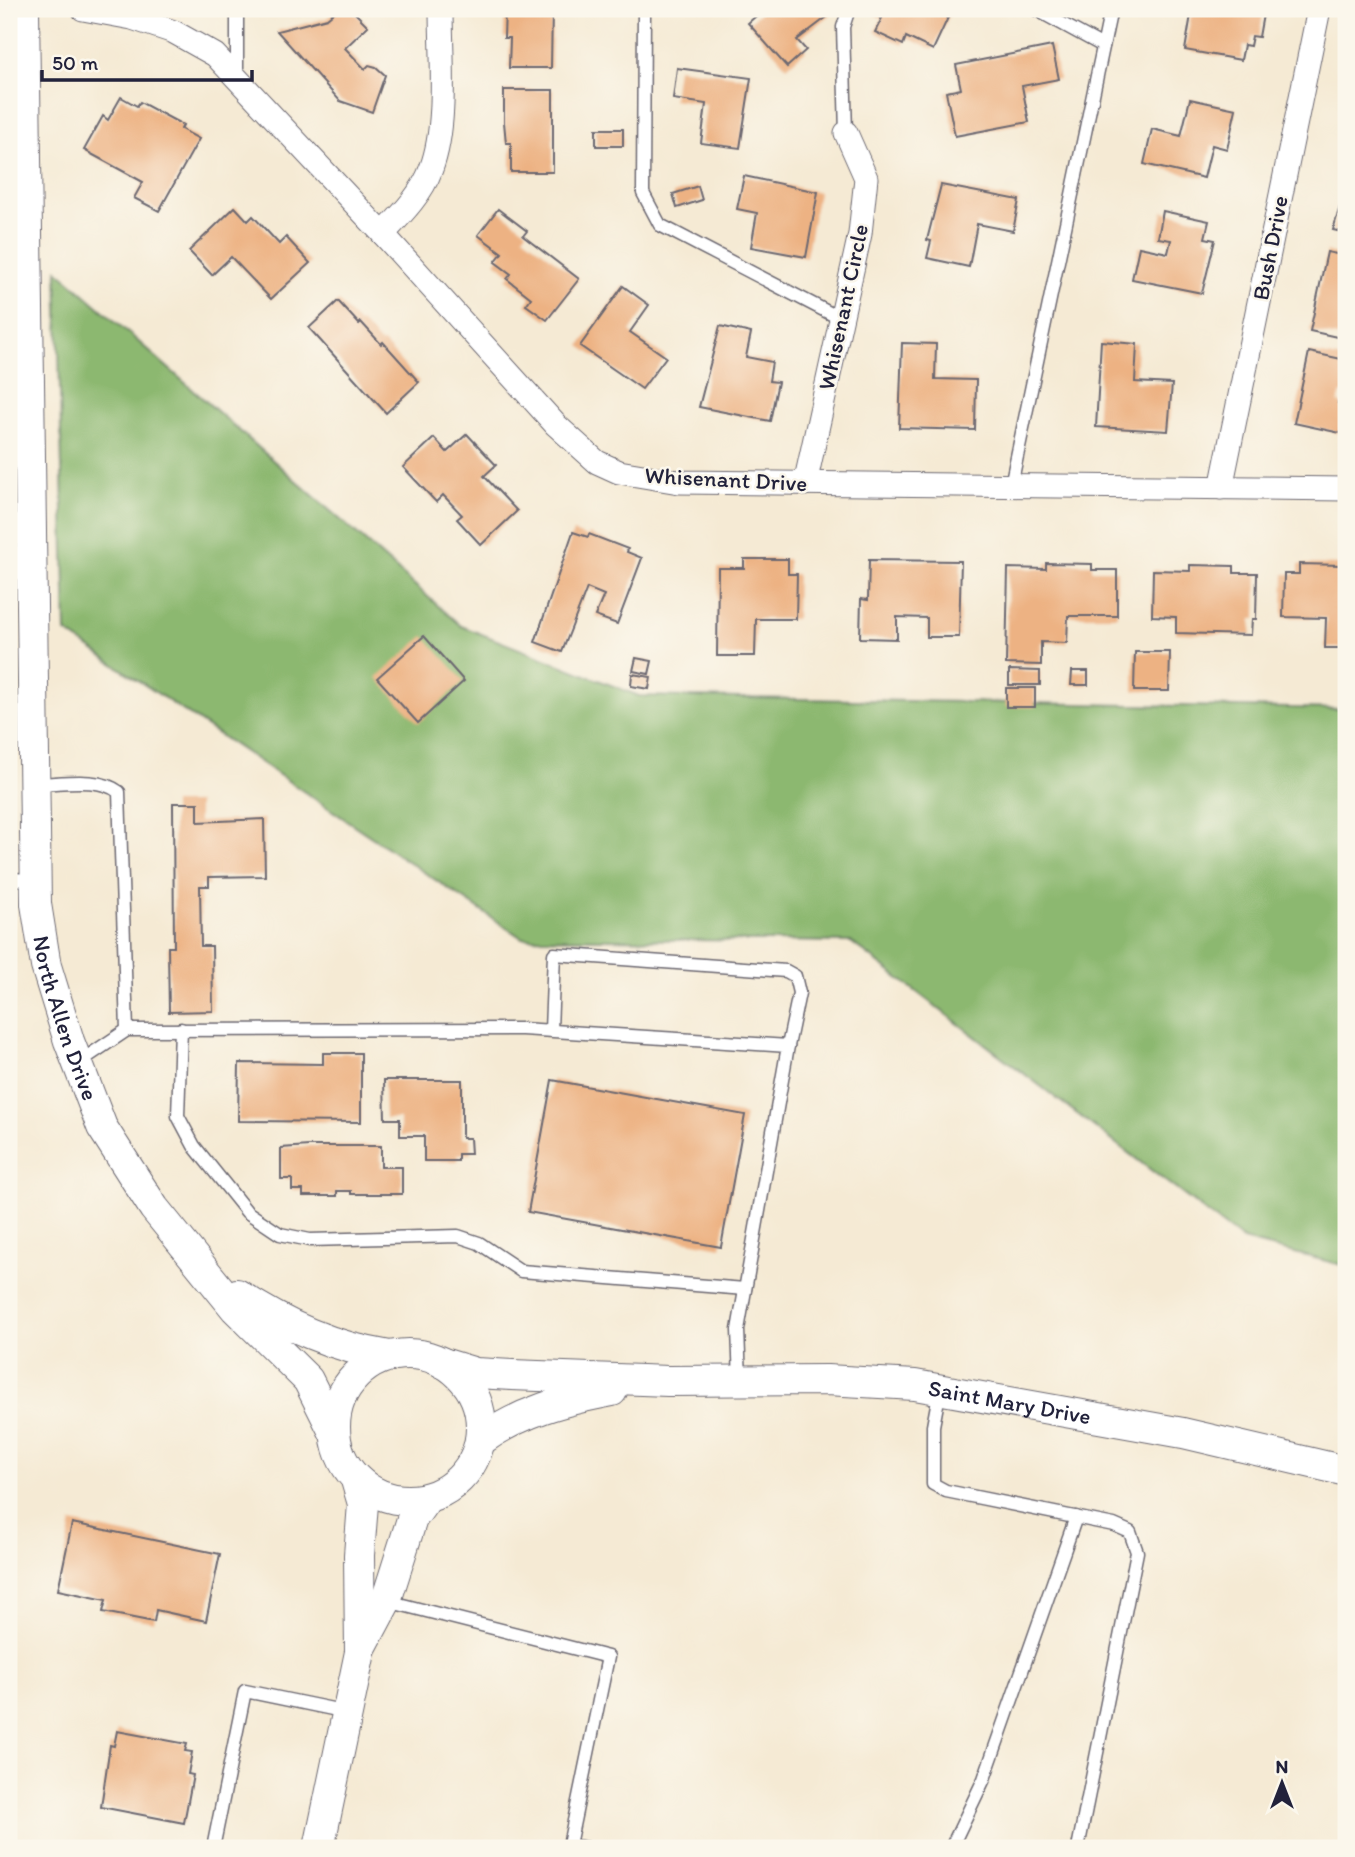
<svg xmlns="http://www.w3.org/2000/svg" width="1355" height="1857" font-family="Itim,sans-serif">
<rect width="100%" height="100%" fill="#fbf7ec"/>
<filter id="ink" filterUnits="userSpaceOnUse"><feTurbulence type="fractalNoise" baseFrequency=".0143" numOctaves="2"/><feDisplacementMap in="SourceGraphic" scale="14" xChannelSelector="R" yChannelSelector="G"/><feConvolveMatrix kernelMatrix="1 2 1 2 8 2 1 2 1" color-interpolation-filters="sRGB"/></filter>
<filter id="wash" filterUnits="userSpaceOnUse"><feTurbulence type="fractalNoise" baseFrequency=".00686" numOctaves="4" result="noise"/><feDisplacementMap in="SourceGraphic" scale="28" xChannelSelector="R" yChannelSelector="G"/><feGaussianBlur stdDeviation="1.57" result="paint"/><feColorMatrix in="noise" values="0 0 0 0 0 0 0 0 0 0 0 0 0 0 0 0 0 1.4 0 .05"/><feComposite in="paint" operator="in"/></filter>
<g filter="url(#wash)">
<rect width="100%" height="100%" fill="#f5ead4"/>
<polygon fill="#8cb870" stroke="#576d56" stroke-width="2" points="57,270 461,626 639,696 1346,709 1346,1266 1243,1240 851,942 522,938 66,632"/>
<g id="blocks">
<g fill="#edb283">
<polygon points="338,9 351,9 368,26 345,48 365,69 369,65 376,67 385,75 372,112 340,101 277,31 327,18"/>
<polygon points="505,9 552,9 551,68 509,68 510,38 504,38"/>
<polygon points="764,9 826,9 831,14 797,40 806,50 787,67 748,23"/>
<polygon points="869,9 952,9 933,50 906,37 903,45 875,32 882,18 868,11"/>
<polygon points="1192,9 1264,9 1259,37 1252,36 1250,46 1244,45 1241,60 1185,50"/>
<polygon points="1052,46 1059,79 1022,86 1029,122 955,136 946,92 961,89 956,65"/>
<polygon points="677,68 751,78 740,148 701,143 706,104 673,99"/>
<polygon points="504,90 553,90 553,172 511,172 511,143 506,143 504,122"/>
<polygon points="121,97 137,106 140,102 183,125 181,129 199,139 159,211 134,198 143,182 84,150 103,116 108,120"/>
<polygon points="1190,99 1236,109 1227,149 1212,145 1204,178 1144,164 1152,129 1181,136"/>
<rect x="596" y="129" width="27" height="17"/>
<polygon points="744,176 818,192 806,257 751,247 757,213 737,209"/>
<polygon points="941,185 1019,200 1013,231 977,224 969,267 927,258 931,241 927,240"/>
<polygon points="698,186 702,200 677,208 673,194"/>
<polygon points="1346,186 1346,233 1333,230"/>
<polygon points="235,207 248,221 253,216 279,244 286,237 310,263 271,299 231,257 212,275 189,251"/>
<polygon points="498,209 527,231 523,236 579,279 547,320 526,305 531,298 507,279 511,274 495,262 502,253 478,235"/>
<polygon points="1163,211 1209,221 1205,238 1215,240 1202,293 1132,279 1139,247 1168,253 1171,240 1158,238"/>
<polygon points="1327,252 1346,256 1346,339 1310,331"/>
<polygon points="623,286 649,305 630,332 666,357 642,389 580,346"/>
<polygon points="338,301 359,324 361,322 381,344 383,342 419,382 386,413 309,328"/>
<polygon points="720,326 751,333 746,357 772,362 769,381 778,382 770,421 699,407"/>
<polygon points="1101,341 1137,344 1135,382 1172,384 1168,431 1096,427"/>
<polygon points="902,343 936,344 935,379 976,380 975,430 899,428"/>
<polygon points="1309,352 1346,360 1346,394 1341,393 1338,403 1346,405 1345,434 1294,423"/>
<polygon points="467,434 496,465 484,476 517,511 481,545 457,519 462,515 443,495 436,502 403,467 434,438 447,452"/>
<polygon points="573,532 588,537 589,534 628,549 627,552 642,558 617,624 595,616 604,595 587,588 562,652 535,642"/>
<polygon points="744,559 788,559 788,574 797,574 796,619 756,619 755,656 717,656 718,568 744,568"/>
<polygon points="869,560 961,561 959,637 927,637 927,618 897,617 897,639 860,638 861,599 868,600"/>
<polygon points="1046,563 1092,564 1092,570 1117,570 1117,616 1068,616 1067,643 1041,642 1041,665 1006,664 1008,568 1046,569"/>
<polygon points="1299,564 1343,565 1343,571 1346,571 1346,648 1325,648 1326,618 1283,617 1284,574 1299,574"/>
<polygon points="1190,565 1234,566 1234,573 1257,573 1256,619 1252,619 1251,635 1176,633 1176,617 1152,616 1153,570 1190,571"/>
<polygon points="424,636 464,681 418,723 377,678"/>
<polygon points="1135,652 1170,652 1169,691 1134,691"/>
<polygon points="636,658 652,661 649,674 633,671"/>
<polygon points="1009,670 1040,671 1040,685 1009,685"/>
<polygon points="1072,671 1088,671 1088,685 1071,685"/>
<polygon points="632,674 651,677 649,689 631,686"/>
<rect x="1006" y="688" width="29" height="19"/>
<polygon points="173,803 198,803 198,822 264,819 265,876 209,877 209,886 200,886 201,946 212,946 213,1011 169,1012 168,947 174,947"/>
<polygon points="323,1053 361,1053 361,1122 238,1121 239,1063 323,1064"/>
<polygon points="384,1080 462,1080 462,1138 470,1138 471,1154 458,1154 458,1161 424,1161 424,1136 400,1136 400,1119 385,1119"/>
<polygon points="552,1080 745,1115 721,1247 528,1212"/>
<polygon points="309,1146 381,1146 381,1167 402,1167 402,1194 351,1194 351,1191 337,1191 337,1196 303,1196 303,1190 292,1190 292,1179 281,1179 281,1148"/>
<polygon points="72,1523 220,1554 206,1621 156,1610 154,1622 103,1612 106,1600 58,1590"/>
<polygon points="117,1731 187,1744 185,1751 192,1752 188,1774 193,1775 184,1823 101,1807 110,1745 114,1746"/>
</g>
</g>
</g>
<g filter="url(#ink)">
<use href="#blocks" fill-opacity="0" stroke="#6c6871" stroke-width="2"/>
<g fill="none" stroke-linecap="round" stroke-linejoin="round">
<g stroke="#6c6871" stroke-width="15">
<g id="service">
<polyline points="237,9 237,77"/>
<polyline points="644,9 643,193 660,225 841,319"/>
<polyline points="1035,9 1103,46"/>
<polyline points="846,133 843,27 849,9"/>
<polyline points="1011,485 1111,9"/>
<path d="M35,784C60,784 99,776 119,792L127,1030"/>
<polyline points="9,879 35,880"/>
<polyline points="181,1029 178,1116 194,1146 247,1212 280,1234 310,1240 458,1236 479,1243 521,1271 745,1289"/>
<polyline points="551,1030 554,954 786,971 795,976 799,993 788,1046"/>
<polyline points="78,1063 127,1030 522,1029 788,1046 738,1330 740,1380"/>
<polyline points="940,1389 933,1426 933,1484 946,1491 1114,1525 1130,1532 1137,1552 1078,1848"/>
<polyline points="387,1601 608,1657 569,1845 586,1848"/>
<polyline points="213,1848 245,1691 347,1712"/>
<polyline points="951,1848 984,1779 1076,1517"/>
</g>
</g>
<g stroke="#6c6871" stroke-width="25">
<g id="minor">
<polyline points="83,9 132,18 174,32 215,55 383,234 556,425 597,462 619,472 679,482 1346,489"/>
<path d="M383,234C401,215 422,194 431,169C448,124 441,58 441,9"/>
<polyline points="805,484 860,234 866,178 846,133"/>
<polyline points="1221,488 1319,9"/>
<polyline points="9,558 33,559"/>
</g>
</g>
<g stroke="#6c6871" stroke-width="32">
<g id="tertiary">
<path id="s1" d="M24,9L36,904L46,966L69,1041L102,1127L154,1208L235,1308L308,1380L334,1432"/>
<path d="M237,1294C286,1326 332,1347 390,1356"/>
<circle cx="408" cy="1427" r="73"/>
<path id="s2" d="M443,1363L476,1373L512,1375L668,1381L827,1380L915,1385L1183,1433L1346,1471"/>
<path d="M480,1441C521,1411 564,1400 612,1391"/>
<polyline points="361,1648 386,1601 412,1519 427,1498"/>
<polyline points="319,1848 360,1652 359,1555 363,1504 356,1480"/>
</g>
</g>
<use href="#service" stroke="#fff" stroke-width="12"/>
<use href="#minor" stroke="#fff" stroke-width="23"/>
<use href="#tertiary" stroke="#fff" stroke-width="30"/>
</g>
</g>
<g text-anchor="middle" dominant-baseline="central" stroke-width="5" stroke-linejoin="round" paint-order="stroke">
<g font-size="23" fill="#22223b" stroke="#fbf7ec">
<text transform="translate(1270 248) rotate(-79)">Bush Drive</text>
<text transform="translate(843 307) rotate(-78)">Whisenant Circle</text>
<text transform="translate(726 479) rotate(3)">Whisenant Drive</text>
<text stroke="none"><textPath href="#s1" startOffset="1013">North Allen Drive</textPath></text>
<text stroke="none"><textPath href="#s2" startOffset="570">Saint Mary Drive</textPath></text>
</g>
</g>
<rect width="1355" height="1857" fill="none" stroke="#fbf7ec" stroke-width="35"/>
<g transform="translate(1282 1783)" stroke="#fbf7ec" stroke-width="5" paint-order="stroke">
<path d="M0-5L12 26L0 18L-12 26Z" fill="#22223b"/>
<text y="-10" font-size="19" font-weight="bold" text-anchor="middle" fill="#22223b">N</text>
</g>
<path d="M42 70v10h210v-10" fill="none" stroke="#22223b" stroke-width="3.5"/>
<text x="52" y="70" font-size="21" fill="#22223b" stroke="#fbf7ec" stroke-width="5" paint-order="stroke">50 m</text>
</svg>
